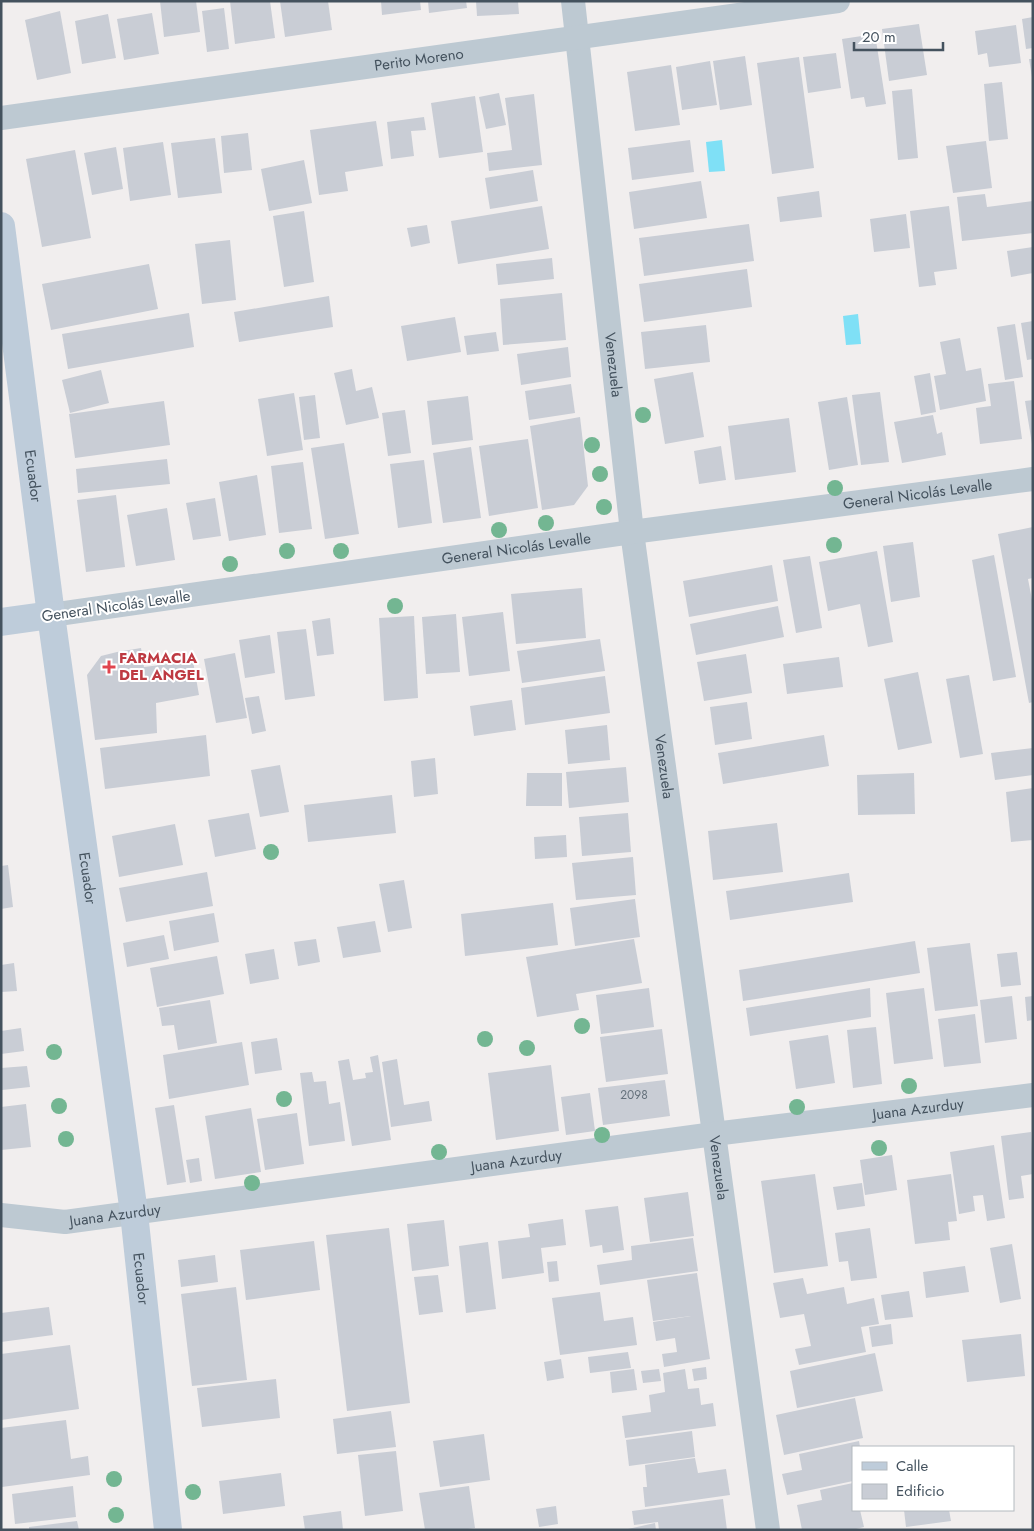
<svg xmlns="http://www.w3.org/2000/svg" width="1034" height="1531" font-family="Jost,sans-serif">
<rect width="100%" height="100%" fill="#f1eeee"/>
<g fill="#7fe0f6">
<polygon points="722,140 725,171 709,172 706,142"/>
<polygon points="858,314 861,344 846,345 843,316"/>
</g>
<g fill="#c9cdd5">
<polygon points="160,1 196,1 200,32 164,37"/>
<polygon points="230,1 270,1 275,38 235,44"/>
<polygon points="280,1 328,1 332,30 285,37"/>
<polygon points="381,1 420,1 421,10 382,15"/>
<polygon points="428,1 466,1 467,8 429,13"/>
<polygon points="476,1 518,1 519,14 477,16"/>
<polygon points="224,8 229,49 207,52 202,11"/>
<polygon points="60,11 71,73 37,80 25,20"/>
<polygon points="152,13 159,54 124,60 117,19"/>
<polygon points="108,14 116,58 82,64 75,21"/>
<polygon points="1033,17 1033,48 1026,49 1022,19"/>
<polygon points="919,24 927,75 889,81 882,29"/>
<polygon points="1016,25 1021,63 989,67 987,53 978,55 975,31"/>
<polygon points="875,34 886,104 866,107 864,97 851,99 842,39"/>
<polygon points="836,53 841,88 808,93 803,57"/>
<polygon points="745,56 752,105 720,110 713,61"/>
<polygon points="799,57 814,168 772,174 757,63"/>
<polygon points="1029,59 1033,59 1033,77 1032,77"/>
<polygon points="710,61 717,105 682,110 676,67"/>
<polygon points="671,65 680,125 635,131 627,72"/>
<polygon points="1002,82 1008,139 989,141 984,84"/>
<polygon points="912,89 918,158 898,160 892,91"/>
<polygon points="499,93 506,125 486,129 479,97"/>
<polygon points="534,94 542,165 489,171 487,153 512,150 505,98"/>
<polygon points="475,96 483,152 439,158 431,103"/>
<polygon points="424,117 426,130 411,131 414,156 391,159 387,122"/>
<polygon points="376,121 383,166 345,172 348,191 319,195 310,130"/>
<polygon points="248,133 252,170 224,173 221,136"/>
<polygon points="215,138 222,193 178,198 171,143"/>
<polygon points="690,140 694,172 632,180 628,148"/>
<polygon points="986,141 992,188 953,193 946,146"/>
<polygon points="163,142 171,195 130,201 123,148"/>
<polygon points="116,147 123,189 92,195 84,153"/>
<polygon points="75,150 91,238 42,247 26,159"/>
<polygon points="304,160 312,203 269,211 261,169"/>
<polygon points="533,170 538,201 490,209 485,178"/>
<polygon points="701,181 707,218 634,229 629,192"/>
<polygon points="819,191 822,217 780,222 777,197"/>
<polygon points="985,194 987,207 1033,201 1033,233 962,241 957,197"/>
<polygon points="542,206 549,249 458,264 451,221"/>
<polygon points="949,206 957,269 934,272 936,285 919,287 910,211"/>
<polygon points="304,211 314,282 284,287 273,216"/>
<polygon points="906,214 910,248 874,252 870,219"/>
<polygon points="749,224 754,261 644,276 639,238"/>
<polygon points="427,225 430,243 411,247 407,228"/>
<polygon points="230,240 236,300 202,304 195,244"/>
<polygon points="1033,247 1033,273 1011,277 1007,251"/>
<polygon points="552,258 554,279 498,285 496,264"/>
<polygon points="149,264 158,309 51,330 42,284"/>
<polygon points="747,269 752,307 644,322 639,284"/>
<polygon points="562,293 566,340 503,345 500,299"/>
<polygon points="329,296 333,327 239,342 234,312"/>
<polygon points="189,313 194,347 68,369 62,334"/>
<polygon points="455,317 461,352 407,361 401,326"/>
<polygon points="1033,321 1033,359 1027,360 1021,323"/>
<polygon points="1015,324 1023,377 1005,380 997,327"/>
<polygon points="706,325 710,362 645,369 641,332"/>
<polygon points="496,332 499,351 467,355 464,336"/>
<polygon points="960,338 966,371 981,368 986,401 940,410 934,376 946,374 940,342"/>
<polygon points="568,347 571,377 521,385 517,354"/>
<polygon points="352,369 356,391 372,387 379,418 346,425 334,373"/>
<polygon points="101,370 109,403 70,413 62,380"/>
<polygon points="693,372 704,437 665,444 654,379"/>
<polygon points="930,373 936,412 921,415 914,376"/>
<polygon points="1014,381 1022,439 980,444 976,408 991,406 988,384"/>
<polygon points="571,384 575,413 529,420 525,391"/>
<polygon points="880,392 889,462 861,465 852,395"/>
<polygon points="294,393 303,450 267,456 258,399"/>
<polygon points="315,395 320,438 304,440 299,397"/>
<polygon points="468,396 473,440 432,445 427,401"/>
<polygon points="847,397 858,465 829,470 818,402"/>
<polygon points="1033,400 1033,444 1032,444 1025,401"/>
<polygon points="164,401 170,445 75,458 69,414"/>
<polygon points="405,410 411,453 388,456 382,413"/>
<polygon points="933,415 937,434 942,432 946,455 902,463 894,422"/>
<polygon points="580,417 588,486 574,505 542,510 530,426"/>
<polygon points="789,418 796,472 735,480 728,426"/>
<polygon points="528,439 538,508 489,516 479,446"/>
<polygon points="344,443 359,534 325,539 311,448"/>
<polygon points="721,446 726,480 699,484 694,451"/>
<polygon points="471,447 481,518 443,523 433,453"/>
<polygon points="167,459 170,484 78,493 76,469"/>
<polygon points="424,460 432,523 398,528 390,464"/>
<polygon points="303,462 312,529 279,533 271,466"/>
<polygon points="257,475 266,535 229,541 219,482"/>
<polygon points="116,495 125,567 86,572 77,500"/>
<polygon points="215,498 221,536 193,540 186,503"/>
<polygon points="167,508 175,560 136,566 127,515"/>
<polygon points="1033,527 1033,578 1028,579 1033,605 1033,702 1029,703 998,534"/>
<polygon points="913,542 920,597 891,602 883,546"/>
<polygon points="877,551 893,642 868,647 860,604 828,611 819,562"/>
<polygon points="994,555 1016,677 993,681 972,560"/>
<polygon points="810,556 822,628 796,633 783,560"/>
<polygon points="772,565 778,601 689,617 683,581"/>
<polygon points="582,588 586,638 516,644 511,594"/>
<polygon points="778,606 784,637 696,655 690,624"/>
<polygon points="503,612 510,671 469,676 462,617"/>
<polygon points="456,614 460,672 426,674 422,617"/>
<polygon points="414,616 418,698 384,701 379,618"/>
<polygon points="330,618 334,654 317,656 312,621"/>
<polygon points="306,629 315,696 285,700 277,632"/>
<polygon points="270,635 275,673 245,678 239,640"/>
<polygon points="600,639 605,671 522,683 517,651"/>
<polygon points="141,648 144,667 193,661 199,695 156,703 157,733 95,740 87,675 101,656 117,652"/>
<polygon points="235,653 247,718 216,723 204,659"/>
<polygon points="746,654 752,693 704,701 697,662"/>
<polygon points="839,657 843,687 787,694 783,664"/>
<polygon points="918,672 932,743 898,750 884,679"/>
<polygon points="969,675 983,754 960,758 946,679"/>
<polygon points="605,676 610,713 525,725 521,688"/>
<polygon points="259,696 266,731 252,734 245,698"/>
<polygon points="512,700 516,730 474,736 470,706"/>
<polygon points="747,702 752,739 715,745 710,707"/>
<polygon points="607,725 610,760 568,764 565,730"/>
<polygon points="206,735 210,776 105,789 100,748"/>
<polygon points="824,735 829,766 723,784 718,753"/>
<polygon points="1033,748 1033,775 995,780 991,753"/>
<polygon points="435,758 438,794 414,797 411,761"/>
<polygon points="280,765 289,812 260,817 251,770"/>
<polygon points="626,767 629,802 569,808 566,772"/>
<polygon points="527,773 562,773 562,806 526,806"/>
<polygon points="914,773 915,814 858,815 857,775"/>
<polygon points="1033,788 1033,840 1011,842 1006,792"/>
<polygon points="392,795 396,833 308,842 304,805"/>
<polygon points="249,813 256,849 215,857 208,820"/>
<polygon points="628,813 631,852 582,856 579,817"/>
<polygon points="777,823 783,872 713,880 708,831"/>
<polygon points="175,824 183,865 119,877 112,836"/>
<polygon points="566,835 567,857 535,859 534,837"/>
<polygon points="633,857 636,895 576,900 572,863"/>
<polygon points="8,865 13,907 1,909 1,866"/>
<polygon points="207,872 213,906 126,922 119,888"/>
<polygon points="849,873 853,902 730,920 726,891"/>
<polygon points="404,880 412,928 388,932 379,884"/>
<polygon points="635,899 640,937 575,946 570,908"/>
<polygon points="553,903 558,945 465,956 461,914"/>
<polygon points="214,913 219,942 174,951 169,921"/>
<polygon points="375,921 381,952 343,958 337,927"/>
<polygon points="164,935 169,959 127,967 123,943"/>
<polygon points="316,939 320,962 298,966 294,942"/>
<polygon points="634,939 642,983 576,994 579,1010 537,1017 526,957"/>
<polygon points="915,941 920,973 743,1001 739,970"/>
<polygon points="970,943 978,1006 935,1011 927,948"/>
<polygon points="274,949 279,979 250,984 245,954"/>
<polygon points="1017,952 1021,985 1001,987 997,954"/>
<polygon points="217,956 224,994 157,1007 150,968"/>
<polygon points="14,963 17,991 1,992 1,965"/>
<polygon points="649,988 654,1027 601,1034 596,995"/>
<polygon points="870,988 871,1017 750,1036 746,1008"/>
<polygon points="924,988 933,1059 894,1064 886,993"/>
<polygon points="1012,996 1017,1039 985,1043 980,1000"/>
<polygon points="1033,996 1033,1020 1027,1021 1025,997"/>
<polygon points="210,1000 217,1043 178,1050 174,1025 162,1026 159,1008"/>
<polygon points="975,1014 981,1063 944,1067 938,1019"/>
<polygon points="876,1027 882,1084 853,1088 847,1030"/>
<polygon points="21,1028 24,1051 1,1054 1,1031"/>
<polygon points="662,1029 668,1074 606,1082 600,1037"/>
<polygon points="828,1035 835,1083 796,1089 789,1041"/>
<polygon points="277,1038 282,1070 255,1074 251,1042"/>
<polygon points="242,1042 249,1085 169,1099 163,1055"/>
<polygon points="378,1055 391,1140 352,1146 338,1061 349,1059 353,1080 366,1078 365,1073 373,1072 370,1057"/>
<polygon points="397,1059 404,1105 429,1101 432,1121 391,1127 382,1062"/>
<polygon points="551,1065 559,1131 496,1140 488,1073"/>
<polygon points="27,1066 30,1087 2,1090 1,1068"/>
<polygon points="312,1072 314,1082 326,1081 329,1104 340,1102 345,1141 309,1146 300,1073"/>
<polygon points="665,1080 670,1116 603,1125 598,1088"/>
<polygon points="590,1093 595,1131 566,1135 561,1097"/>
<polygon points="26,1104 31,1147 1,1150 1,1107"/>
<polygon points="174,1105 186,1182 167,1185 155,1108"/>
<polygon points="251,1108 261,1172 215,1179 205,1116"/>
<polygon points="297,1113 304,1164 265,1170 257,1119"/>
<polygon points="1031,1132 1033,1174 1021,1176 1024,1198 1009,1200 1001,1136"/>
<polygon points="994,1145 1005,1218 987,1221 983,1195 973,1196 975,1211 959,1214 950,1152"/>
<polygon points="892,1155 897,1190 865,1195 860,1160"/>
<polygon points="199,1158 202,1181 190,1183 186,1160"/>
<polygon points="815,1174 828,1266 774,1273 761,1181"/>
<polygon points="951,1174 957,1221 948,1222 950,1240 915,1244 907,1180"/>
<polygon points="862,1183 865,1206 837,1210 833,1187"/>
<polygon points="688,1192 694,1236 650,1242 644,1198"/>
<polygon points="618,1206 624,1250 603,1253 602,1245 590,1247 585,1210"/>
<polygon points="563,1219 566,1245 541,1248 544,1273 502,1279 498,1241 530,1237 528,1224"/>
<polygon points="444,1220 449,1266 412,1271 407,1224"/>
<polygon points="389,1228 410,1403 347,1411 326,1235"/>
<polygon points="870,1228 877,1278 851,1281 848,1261 839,1262 835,1233"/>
<polygon points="693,1238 698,1271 600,1285 597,1265 632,1260 631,1246"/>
<polygon points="314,1241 320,1290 246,1300 240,1250"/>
<polygon points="488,1242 496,1309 466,1313 459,1246"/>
<polygon points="1012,1244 1021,1299 1000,1303 990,1248"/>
<polygon points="215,1255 218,1282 181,1287 178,1260"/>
<polygon points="557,1261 559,1281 549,1282 547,1262"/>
<polygon points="965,1266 969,1292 926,1298 923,1272"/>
<polygon points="697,1273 710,1359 664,1367 662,1354 677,1352 675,1338 656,1341 653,1322 691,1316 653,1321 647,1280"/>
<polygon points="438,1275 443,1312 419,1315 414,1277"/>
<polygon points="803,1278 807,1294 844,1287 847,1304 874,1298 879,1324 861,1327 866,1352 799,1365 795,1349 811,1346 804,1314 780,1318 773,1283"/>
<polygon points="236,1287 247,1380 192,1386 181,1294"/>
<polygon points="909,1291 913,1317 885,1320 881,1295"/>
<polygon points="600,1292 604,1321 633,1317 637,1345 560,1355 552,1298"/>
<polygon points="49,1307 53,1335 1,1342 1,1313"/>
<polygon points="891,1324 893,1344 872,1347 869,1327"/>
<polygon points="1021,1334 1025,1376 967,1382 962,1340"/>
<polygon points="70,1345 79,1409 1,1420 1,1354"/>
<polygon points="628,1352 631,1368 590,1373 588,1357"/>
<polygon points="875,1353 883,1391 797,1408 790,1371"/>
<polygon points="561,1359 564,1378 547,1381 544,1362"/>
<polygon points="706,1367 707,1379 694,1381 692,1369"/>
<polygon points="634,1369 637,1390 612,1393 610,1372"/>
<polygon points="659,1369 661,1381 643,1383 641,1371"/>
<polygon points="685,1369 688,1389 699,1388 701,1405 713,1403 716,1426 625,1438 622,1416 651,1412 649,1395 665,1392 663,1373"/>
<polygon points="276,1379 280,1418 202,1427 197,1388"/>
<polygon points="855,1398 863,1438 784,1455 776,1415"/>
<polygon points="391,1411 396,1447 337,1454 333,1419"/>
<polygon points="66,1420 71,1459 88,1456 90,1475 2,1487 1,1428"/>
<polygon points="692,1431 695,1457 629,1466 626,1440"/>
<polygon points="484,1434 490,1480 440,1487 433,1441"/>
<polygon points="859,1441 860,1447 853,1447 853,1481 787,1495 782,1474 802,1470 799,1454"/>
<polygon points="396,1451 403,1511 365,1516 358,1455"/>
<polygon points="695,1458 698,1473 726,1469 730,1495 645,1507 643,1487 647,1487 645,1465"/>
<polygon points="281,1473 285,1506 223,1514 219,1481"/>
<polygon points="853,1483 853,1510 860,1510 864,1527 852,1530 802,1530 797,1505 822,1500 820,1490"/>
<polygon points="73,1486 76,1517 15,1524 12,1494"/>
<polygon points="469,1486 475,1528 461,1530 425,1530 419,1493"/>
<polygon points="723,1499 727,1530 659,1530 658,1522 634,1525 632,1511"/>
<polygon points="556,1506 558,1524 539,1527 536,1509"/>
<polygon points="904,1510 949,1510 951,1521 906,1527"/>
<polygon points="341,1511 343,1530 305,1530 303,1516"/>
<polygon points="77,1521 79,1530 29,1530 29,1527"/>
<polygon points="655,1523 656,1530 628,1530 628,1529"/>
</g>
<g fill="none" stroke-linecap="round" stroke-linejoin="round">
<g stroke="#bdc9d2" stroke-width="24">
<path id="s1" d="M573,1L632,532L768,1530"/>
<path id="s2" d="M1,118L838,1"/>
<path id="s3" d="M51,615L632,532L1033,479"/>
<path id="s4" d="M1,1215L65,1222L714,1134L1033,1095"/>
</g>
<g stroke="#beccda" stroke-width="28">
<path id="s5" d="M1,226L51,615L134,1213L168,1530"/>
<polyline points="1,622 51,615"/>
</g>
</g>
<g fill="#73b692">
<circle cx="643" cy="415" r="8"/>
<circle cx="592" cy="445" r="8"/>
<circle cx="600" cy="474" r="8"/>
<circle cx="835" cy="488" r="8"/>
<circle cx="604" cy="507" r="8"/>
<circle cx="546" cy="523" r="8"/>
<circle cx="499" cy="530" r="8"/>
<circle cx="834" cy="545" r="8"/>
<circle cx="287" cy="551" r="8"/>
<circle cx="341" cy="551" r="8"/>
<circle cx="230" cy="564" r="8"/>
<circle cx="395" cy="606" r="8"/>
<circle cx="271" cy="852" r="8"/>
<circle cx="582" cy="1026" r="8"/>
<circle cx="485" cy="1039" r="8"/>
<circle cx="527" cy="1048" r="8"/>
<circle cx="54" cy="1052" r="8"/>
<circle cx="909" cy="1086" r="8"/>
<circle cx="284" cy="1099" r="8"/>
<circle cx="59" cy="1106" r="8"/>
<circle cx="797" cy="1107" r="8"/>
<circle cx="602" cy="1135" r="8"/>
<circle cx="66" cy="1139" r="8"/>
<circle cx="879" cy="1148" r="8"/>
<circle cx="439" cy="1152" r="8"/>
<circle cx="252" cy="1183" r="8"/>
<circle cx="114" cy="1479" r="8"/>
<circle cx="193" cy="1492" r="8"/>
<circle cx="116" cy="1515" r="8"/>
</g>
<path fill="#e0444e" stroke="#fff" stroke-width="2" d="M106.5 659.5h5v5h5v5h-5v5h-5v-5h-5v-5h5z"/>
<g text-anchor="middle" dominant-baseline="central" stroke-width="4" stroke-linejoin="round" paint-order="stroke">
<g font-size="12" fill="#65717c">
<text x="634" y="1095">2098</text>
</g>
<g font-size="15" fill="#44525e" stroke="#fff">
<text stroke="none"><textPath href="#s2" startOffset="422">Perito Moreno</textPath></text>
<text stroke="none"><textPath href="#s1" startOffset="366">Venezuela</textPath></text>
<text stroke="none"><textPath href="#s5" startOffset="252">Ecuador</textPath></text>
<text stroke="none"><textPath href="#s3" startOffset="875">General Nicolás Levalle</textPath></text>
<text stroke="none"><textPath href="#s3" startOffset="470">General Nicolás Levalle</textPath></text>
<text transform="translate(116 606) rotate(-8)">General Nicolás Levalle</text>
<text stroke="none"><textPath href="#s1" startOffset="771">Venezuela</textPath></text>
<text stroke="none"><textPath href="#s5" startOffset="658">Ecuador</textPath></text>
<text stroke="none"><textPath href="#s4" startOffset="925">Juana Azurduy</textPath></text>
<text stroke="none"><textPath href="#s4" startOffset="520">Juana Azurduy</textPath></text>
<text stroke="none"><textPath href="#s1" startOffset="1176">Venezuela</textPath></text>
<text stroke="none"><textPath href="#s4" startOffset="115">Juana Azurduy</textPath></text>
<text stroke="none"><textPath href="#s5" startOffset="1062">Ecuador</textPath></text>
</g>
<g font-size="15" font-weight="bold" fill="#be3a42" stroke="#fff" text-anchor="start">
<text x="119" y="658">FARMACIA<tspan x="119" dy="17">DEL ANGEL</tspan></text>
</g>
</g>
<rect width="1034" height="1531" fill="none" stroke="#44525e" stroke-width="5"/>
<rect x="852" y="1446" width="162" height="65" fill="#ffffff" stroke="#b4babf"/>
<rect x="862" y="1462" width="25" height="8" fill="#beccda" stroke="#b4babf"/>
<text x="896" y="1471" font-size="15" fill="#44525e">Calle</text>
<rect x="862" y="1484" width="25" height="15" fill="#c9cdd5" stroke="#b4babf"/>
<text x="896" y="1496" font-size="15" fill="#44525e">Edificio</text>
<path d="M854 42v8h89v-8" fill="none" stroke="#44525e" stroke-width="2.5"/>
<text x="862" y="42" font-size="15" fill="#44525e" stroke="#ffffff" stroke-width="4" paint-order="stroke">20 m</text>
</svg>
